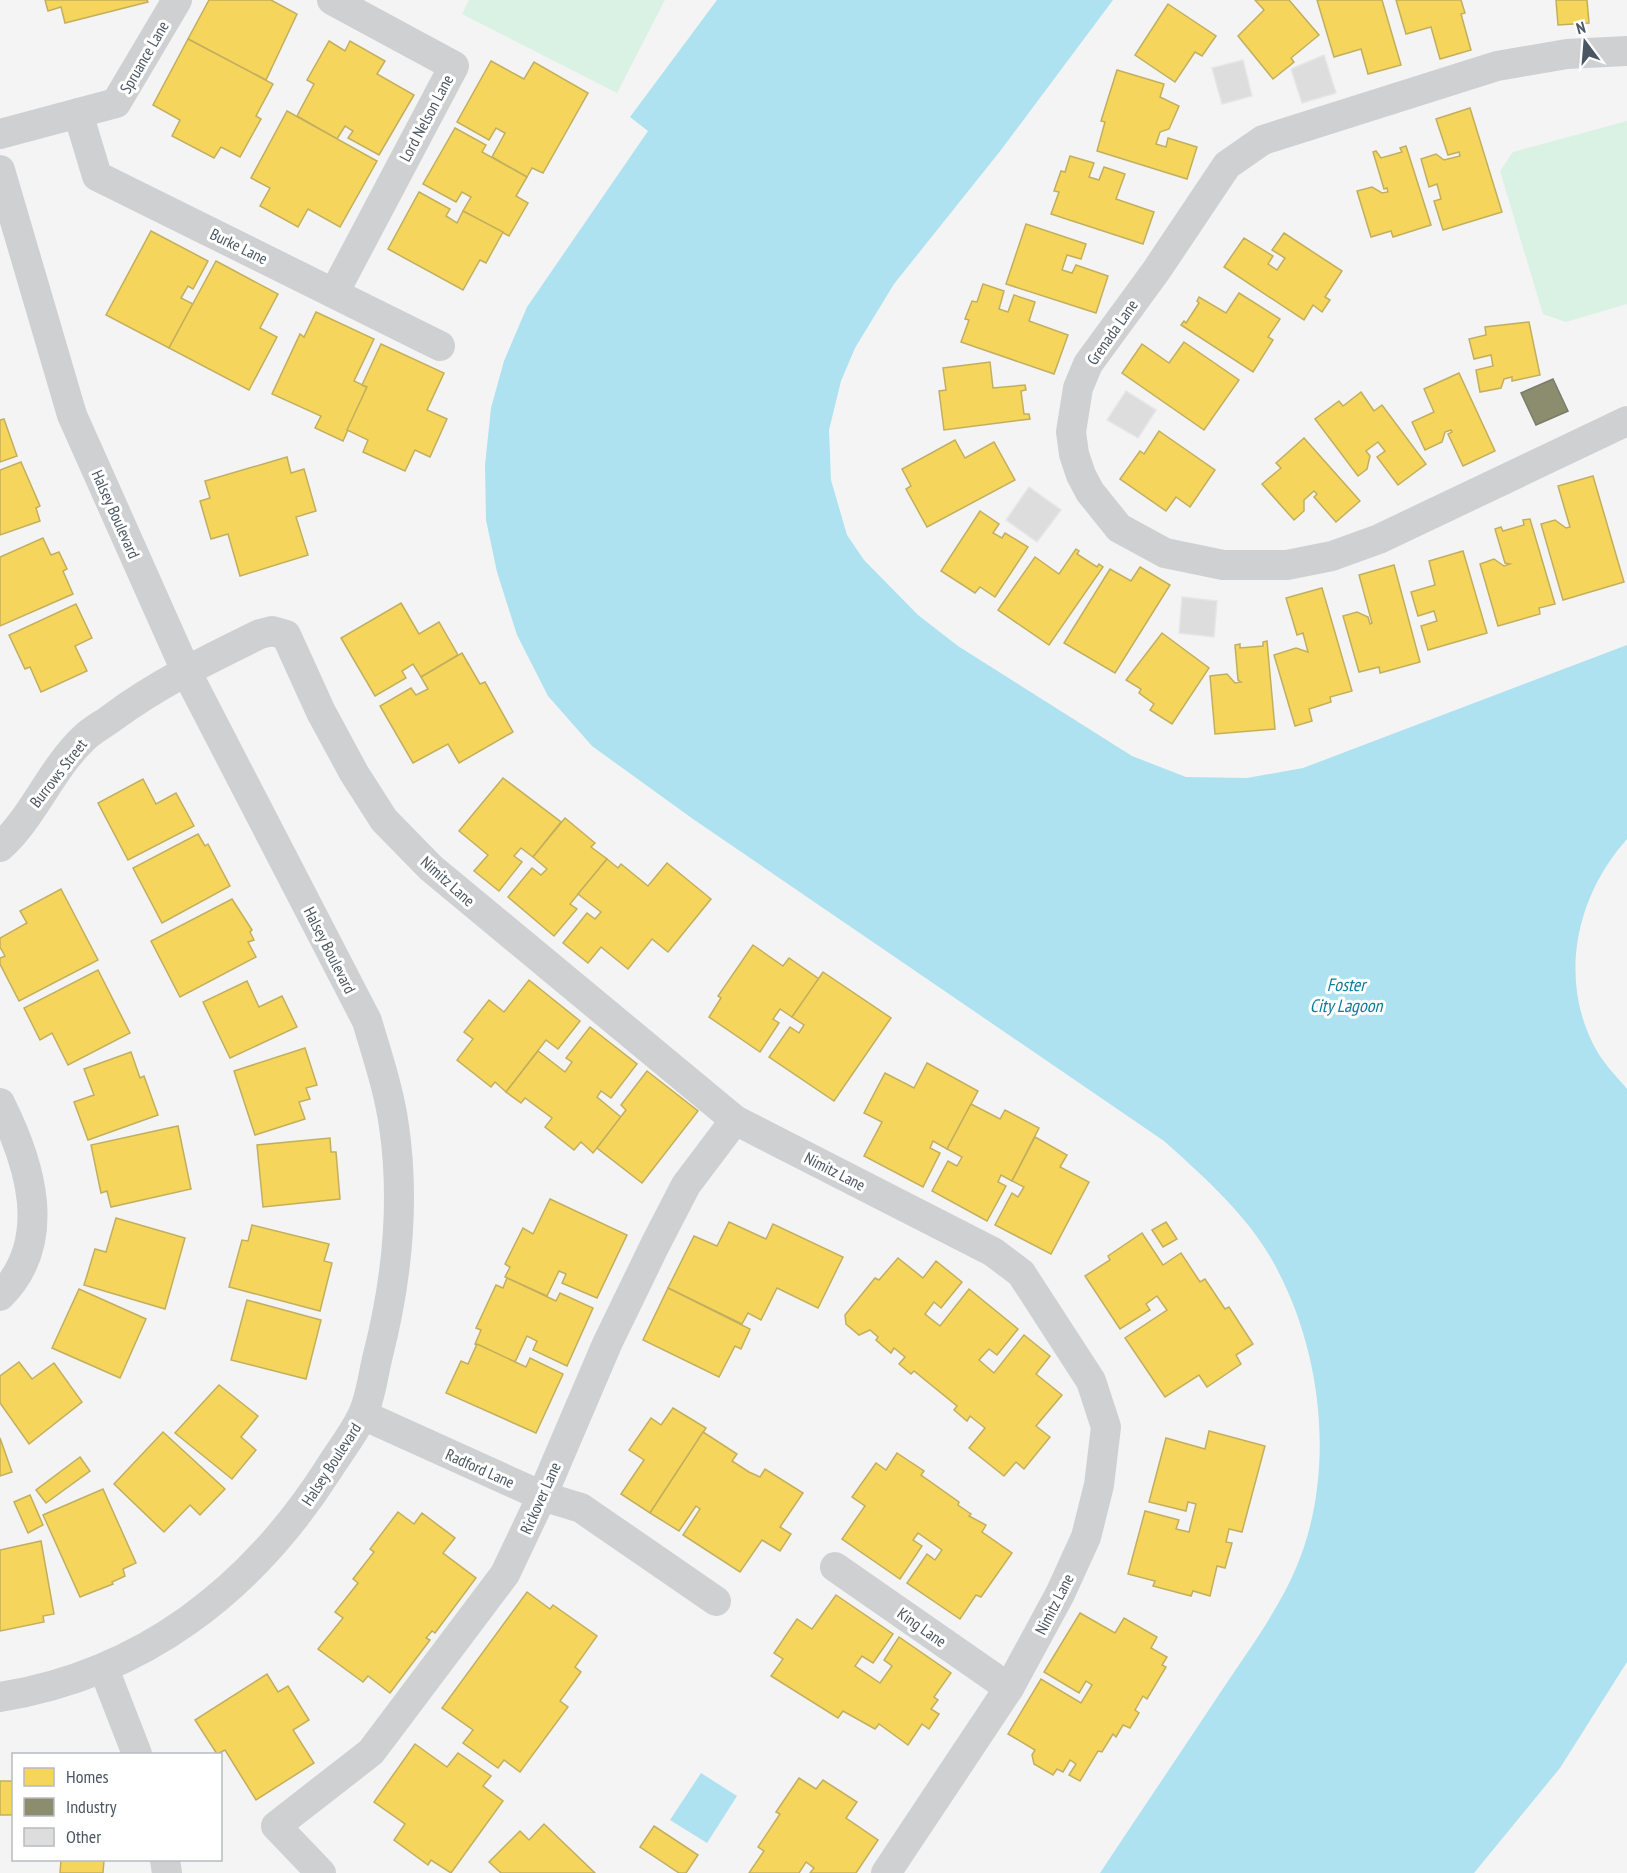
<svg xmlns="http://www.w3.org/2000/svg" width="1627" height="1873" font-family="'PT Sans Narrow',sans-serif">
<rect width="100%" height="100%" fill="#f4f4f4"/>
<g fill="#d9f2e3">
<polygon points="469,0 665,0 617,93 462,14"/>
<polygon points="1627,121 1627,304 1566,322 1543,314 1500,171 1513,152"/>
</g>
<g fill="#aee2f0">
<path d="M717,0H1113L1001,150L894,284L855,348L841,381L829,430L831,480L847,535L864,560L918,615L958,646L1132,756L1186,777L1247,778L1303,768L1627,645V839C1575,897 1557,983 1598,1053C1606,1066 1618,1078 1627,1089V1662L1560,1768L1474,1873H1100C1139,1814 1179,1755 1218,1696C1244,1657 1278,1611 1296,1568C1338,1470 1322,1340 1266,1250C1242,1211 1199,1172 1164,1141L693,819L592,746L548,696L517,635L497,572L486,520L485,465L491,408L504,361L527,307L648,131L630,117Z"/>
<polygon points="701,1773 737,1796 707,1843 670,1820"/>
</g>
<g fill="#f6d55c" stroke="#c2af5e" stroke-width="1.5">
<polygon points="45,0 147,0 148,2 65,23 61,7 48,11"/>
<polygon points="209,0 271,0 297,14 266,80 188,39"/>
<polygon points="1255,0 1289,0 1319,35 1291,58 1294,62 1273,79 1238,36 1264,10"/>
<polygon points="1317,0 1382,0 1401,65 1368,74 1361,49 1334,57"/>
<polygon points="1396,0 1461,0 1465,13 1461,14 1471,50 1440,59 1431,27 1406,34"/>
<polygon points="1556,0 1587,0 1589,23 1558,25"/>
<polygon points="1168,4 1216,36 1202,56 1195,52 1175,82 1135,55"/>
<polygon points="188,39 273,84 256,116 261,119 240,157 221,147 214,158 172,136 180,120 153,105"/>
<polygon points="329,41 345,51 350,41 385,61 377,74 414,95 379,155 348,138 353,131 345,126 337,139 297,116 314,84 307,80"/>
<polygon points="491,61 524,79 534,62 588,93 543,173 532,168 527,177 492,157 505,133 496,128 489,140 457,122"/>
<polygon points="1117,70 1164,84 1160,97 1179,106 1169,129 1160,132 1156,144 1166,147 1168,138 1197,147 1187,179 1097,151 1105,122 1101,121"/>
<polygon points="1470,108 1502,212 1443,230 1434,201 1441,199 1437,184 1429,187 1421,159 1436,154 1444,160 1460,156 1459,152 1448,155 1436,119"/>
<polygon points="287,111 377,161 340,227 308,209 298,227 260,206 270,188 251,178"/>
<polygon points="455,128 486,145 482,152 527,177 516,196 528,203 509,236 463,211 471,197 462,192 456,202 423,184"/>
<polygon points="1406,146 1431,225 1393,237 1391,231 1371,237 1357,191 1372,187 1382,193 1388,192 1387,188 1384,189 1373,152 1376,151 1381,158 1402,152 1400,148"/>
<polygon points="1070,156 1094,163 1089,177 1099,180 1104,167 1125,174 1116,199 1154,212 1143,244 1051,214 1059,192 1054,191 1061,171 1065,172"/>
<polygon points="419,192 450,209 446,216 457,223 463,211 503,232 486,263 480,260 463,290 388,249"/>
<polygon points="1026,224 1086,244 1081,259 1067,255 1062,270 1072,273 1076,265 1108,276 1096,313 1006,284"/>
<polygon points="151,231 208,261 193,289 188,286 181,298 193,304 169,348 106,315"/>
<polygon points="1284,233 1342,271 1325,297 1330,300 1322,312 1313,305 1304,320 1224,267 1244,238 1273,256 1268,264 1277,270 1285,258 1272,250"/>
<polygon points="216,261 278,294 260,328 277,337 249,390 169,348"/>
<polygon points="983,284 1004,291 999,309 1008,312 1014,295 1035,302 1029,321 1068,335 1054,374 961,342 969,320 965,319 972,301 977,302"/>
<polygon points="1239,293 1280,319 1268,337 1273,340 1253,372 1181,325 1184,321 1186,323 1199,303 1197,301 1199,297 1226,313"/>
<polygon points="316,312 374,339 354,381 367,387 343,441 315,428 321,416 272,394 300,334 304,337"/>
<polygon points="1529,322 1540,375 1512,381 1512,377 1504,379 1501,388 1480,392 1476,370 1493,366 1491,355 1474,359 1469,339 1486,335 1485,327"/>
<polygon points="1184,342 1239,380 1204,430 1122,373 1142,344 1169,363"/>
<polygon points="381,344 444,373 427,410 447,419 430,457 415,450 405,471 363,452 368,440 347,430 367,387 362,385"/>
<polygon points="990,362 993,388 1025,385 1026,390 1021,391 1024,414 1029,414 1030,419 944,430 939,391 946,390 943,368"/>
<polygon points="1459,373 1495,451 1463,466 1448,434 1452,432 1451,430 1445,432 1442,442 1425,450 1412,422 1434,412 1424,389"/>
<polygon points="1361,392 1374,411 1382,405 1426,464 1398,485 1377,457 1385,451 1378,442 1366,451 1370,456 1367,469 1358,476 1315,419 1339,401 1343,406"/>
<polygon points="4,419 17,456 0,462 0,420"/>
<polygon points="1159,431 1215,470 1190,507 1176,497 1166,511 1120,479 1140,451 1144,454"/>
<polygon points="1304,438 1360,501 1336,522 1314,497 1317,494 1314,491 1304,500 1304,511 1294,520 1262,484 1281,468 1276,463"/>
<polygon points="955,440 965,458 994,442 1015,480 927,527 906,489 911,486 902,469"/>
<polygon points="287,457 291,473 304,469 316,511 296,517 308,555 240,576 228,534 211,539 200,501 210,498 205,481"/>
<polygon points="21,462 40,506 36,508 40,521 0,535 0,470"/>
<polygon points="1593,476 1624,582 1563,600 1541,524 1555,520 1566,528 1570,527 1558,486"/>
<polygon points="980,511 999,524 993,533 1002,538 1005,533 1028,547 995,597 980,587 975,593 941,571"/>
<polygon points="1530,519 1555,604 1539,608 1540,614 1498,626 1480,564 1494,559 1504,566 1510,564 1505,563 1495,529 1501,527 1503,531 1524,525 1523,520"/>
<polygon points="43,538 51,555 59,552 67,569 63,571 73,594 0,626 0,557"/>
<polygon points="1076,549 1079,551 1077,554 1097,567 1099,564 1103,567 1049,645 998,610 1035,557 1059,574"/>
<polygon points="1463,551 1487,633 1428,650 1421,626 1437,621 1434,611 1418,616 1411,592 1435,585 1429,561"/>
<polygon points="1394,565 1420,662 1380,673 1379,667 1359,672 1343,616 1357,612 1368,617 1370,624 1372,623 1359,575"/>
<polygon points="1140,567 1170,585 1115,673 1064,643 1110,569 1131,581"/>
<polygon points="1322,588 1352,691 1330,697 1331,702 1309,709 1312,721 1295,726 1274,655 1296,648 1308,652 1303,633 1297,635 1286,598"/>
<polygon points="401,603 419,634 439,622 458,655 421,677 413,664 402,671 406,678 375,696 341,638"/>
<polygon points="76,604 92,638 75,646 87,671 41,692 30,667 25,669 9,635"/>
<polygon points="1162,633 1209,668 1172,724 1150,710 1154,704 1139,693 1141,689 1126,680"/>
<polygon points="1267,641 1275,729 1215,734 1210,676 1227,674 1235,683 1241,682 1238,680 1235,645 1240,644 1240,648 1263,646 1263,642"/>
<polygon points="462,653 480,684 485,682 513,732 459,763 448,744 413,763 380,706 411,688 416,695 428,689 421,677"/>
<polygon points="503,778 561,822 533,857 521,848 514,856 522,862 499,891 474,871 488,855 459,831"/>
<polygon points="143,779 156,804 176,793 194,826 128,860 98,803"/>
<polygon points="565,818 595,843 591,847 607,859 570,904 577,909 554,936 508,897 532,868 541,875 547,869 533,857"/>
<polygon points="198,834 205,846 208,844 230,886 162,923 133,868"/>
<polygon points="607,859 618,868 621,864 648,886 667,863 711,899 668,952 652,939 628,969 601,947 588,963 563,943 587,913 595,919 601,912 578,894"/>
<polygon points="61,889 98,960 19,1001 0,964 0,958 5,956 0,947 0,938 27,923 20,911"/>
<polygon points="232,899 252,930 250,932 254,940 248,942 256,957 180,997 151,941"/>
<polygon points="753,945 783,966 789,958 819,979 792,1017 780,1009 773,1019 779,1023 760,1052 709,1017 721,998 718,996"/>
<polygon points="98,970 130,1033 68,1065 52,1033 40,1040 24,1008"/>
<polygon points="823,972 891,1018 834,1101 769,1057 790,1027 799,1033 804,1025 792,1017"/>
<polygon points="529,980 580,1021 558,1049 546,1040 506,1092 495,1082 491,1087 457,1060 473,1039 464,1032 489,1000 504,1012"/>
<polygon points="247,981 259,1007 282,996 297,1027 230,1058 203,1002"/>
<polygon points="590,1027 637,1064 611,1098 601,1091 597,1097 621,1117 593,1153 581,1142 574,1150 545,1127 552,1118 525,1098 521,1103 506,1092 538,1051 565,1072 572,1062 566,1058"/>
<polygon points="305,1048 317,1085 306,1088 310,1099 299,1102 305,1119 255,1135 234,1071"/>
<polygon points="131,1052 140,1078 144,1076 158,1115 88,1140 74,1102 94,1095 84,1069"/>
<polygon points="927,1063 978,1091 947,1149 933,1141 930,1148 940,1153 923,1187 864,1156 882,1122 864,1113 885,1073 914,1088"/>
<polygon points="647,1071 698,1111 642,1183 597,1148 626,1110 621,1105"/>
<polygon points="971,1104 1000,1119 1005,1110 1039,1128 1012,1181 1001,1175 998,1182 1006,1186 987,1221 932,1191 948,1161 957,1166 962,1157 947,1149"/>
<polygon points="178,1126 191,1189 111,1207 107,1191 101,1193 91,1145"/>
<polygon points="1035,1137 1067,1155 1060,1167 1089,1182 1051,1254 995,1225 1012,1193 1018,1197 1024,1187 1012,1181"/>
<polygon points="330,1138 331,1152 336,1152 340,1199 263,1207 257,1145"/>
<polygon points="550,1199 627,1235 597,1298 562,1283 566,1274 559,1271 547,1296 505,1277 510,1267 505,1264 523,1228 533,1234"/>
<polygon points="116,1218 185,1238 165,1309 84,1285 95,1249 106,1252"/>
<polygon points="729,1222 766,1239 773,1224 843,1257 818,1308 777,1288 761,1320 748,1313 742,1324 668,1288 694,1236 717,1246"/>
<polygon points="1166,1222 1177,1239 1163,1247 1152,1230"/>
<polygon points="252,1225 329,1244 324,1261 332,1263 320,1311 229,1287 242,1240 248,1241"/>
<polygon points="1142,1233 1163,1265 1181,1253 1200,1282 1205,1279 1225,1309 1229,1307 1253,1344 1236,1355 1241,1364 1207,1387 1199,1375 1165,1397 1125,1338 1167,1310 1157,1296 1146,1304 1150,1310 1120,1329 1085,1276 1110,1260 1108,1256"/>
<polygon points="898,1258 923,1278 936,1261 962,1282 941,1308 934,1302 925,1314 940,1326 969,1289 1018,1329 997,1355 989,1349 979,1360 994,1373 1024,1335 1050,1356 1036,1374 1062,1395 1036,1426 1050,1437 1024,1469 1016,1462 1004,1476 969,1448 985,1428 970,1416 967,1421 954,1410 957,1406 914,1371 911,1374 899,1364 905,1357 894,1348 891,1353 876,1340 878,1337 870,1330 859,1335 846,1324 845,1315 875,1278 879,1280"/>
<polygon points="507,1278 556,1301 560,1293 593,1308 567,1366 533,1350 537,1341 527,1336 515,1362 475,1344 481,1330 476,1328 496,1285 503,1288"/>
<polygon points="668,1288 750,1329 741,1349 735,1346 719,1377 643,1340"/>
<polygon points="79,1289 146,1319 120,1378 52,1348"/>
<polygon points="247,1300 321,1320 306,1379 231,1360"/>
<polygon points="477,1344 526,1367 530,1358 563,1374 536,1433 446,1393 461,1361 468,1364"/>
<polygon points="19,1362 32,1379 54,1363 82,1402 29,1444 0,1403 0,1376"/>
<polygon points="219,1385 258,1416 241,1437 256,1450 232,1479 175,1433"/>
<polygon points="673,1408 706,1428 650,1513 621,1494 644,1460 629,1450 651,1418 661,1425"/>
<polygon points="1209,1431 1265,1446 1242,1532 1229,1529 1226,1542 1232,1543 1225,1568 1217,1566 1210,1596 1193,1591 1191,1596 1153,1586 1155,1581 1128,1574 1145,1511 1179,1520 1176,1529 1189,1532 1196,1504 1188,1502 1186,1511 1149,1502 1166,1438 1205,1449"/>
<polygon points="163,1432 225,1489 200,1515 190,1505 164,1532 114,1484"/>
<polygon points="703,1432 737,1454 732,1461 749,1472 760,1477 765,1469 803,1493 780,1527 791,1534 780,1551 762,1540 740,1572 683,1535 700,1509 696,1506 679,1531 650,1513"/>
<polygon points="0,1438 12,1472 0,1476"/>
<polygon points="897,1453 924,1471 921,1475 959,1502 958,1505 971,1514 969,1516 986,1525 982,1532 1012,1553 981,1597 976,1595 960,1619 907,1583 927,1554 935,1560 942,1550 918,1533 913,1540 922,1546 900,1579 842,1539 865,1506 852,1497 876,1463 886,1470"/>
<polygon points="80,1457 90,1471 46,1503 36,1490"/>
<polygon points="103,1489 136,1563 123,1569 125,1576 112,1582 113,1584 80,1597 43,1515"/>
<polygon points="30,1495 43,1525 28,1533 14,1502"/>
<polygon points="398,1512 414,1524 422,1513 455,1538 443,1553 476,1578 435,1633 432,1631 426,1638 430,1640 390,1693 368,1676 363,1682 318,1649 343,1618 335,1612 358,1583 353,1579 374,1552 370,1549"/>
<polygon points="41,1541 54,1614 43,1616 44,1622 0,1631 0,1550"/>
<polygon points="527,1592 550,1609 553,1605 597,1636 575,1667 581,1672 560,1701 568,1707 520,1772 504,1760 498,1768 463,1743 473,1730 442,1708"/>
<polygon points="836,1595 893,1634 873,1663 862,1656 855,1666 880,1683 892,1666 884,1660 899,1637 951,1673 934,1697 938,1700 931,1709 939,1714 929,1729 922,1724 908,1745 879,1724 875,1729 843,1711 838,1718 771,1676 783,1659 774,1653 797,1619 812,1629"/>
<polygon points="1080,1613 1115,1633 1124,1618 1157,1637 1151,1648 1167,1657 1162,1665 1166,1667 1147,1699 1143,1696 1135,1710 1139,1713 1130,1728 1123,1725 1116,1737 1113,1734 1102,1752 1098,1751 1080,1781 1069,1775 1076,1764 1070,1760 1063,1772 1057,1769 1053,1775 1034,1764 1032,1755 1035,1750 1008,1734 1041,1679 1081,1703 1092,1685 1086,1681 1079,1693 1044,1672"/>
<polygon points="267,1674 278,1692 288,1686 309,1720 293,1730 314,1763 256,1800 225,1750 217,1754 195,1720"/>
<polygon points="415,1744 447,1767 458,1753 491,1776 483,1786 503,1801 451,1873 431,1860 428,1865 394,1840 405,1824 374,1802"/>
<polygon points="799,1778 816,1789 823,1780 857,1802 846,1818 878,1840 856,1873 810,1873 814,1868 806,1862 799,1873 749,1873 764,1851 758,1847 780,1814 776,1812"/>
<rect x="0" y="1781" width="14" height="34"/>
<polygon points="544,1824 595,1873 501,1873 489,1862 520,1831 529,1840"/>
<polygon points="654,1826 698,1855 686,1873 679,1873 640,1847"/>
<polygon points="61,1860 104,1860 103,1873 60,1873"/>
</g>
<polygon fill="#8c8c6e" stroke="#787c6a" stroke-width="1.5" points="1553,379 1568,411 1536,425 1521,393"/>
<g fill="#ddddde" stroke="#e5e6e7" stroke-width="1.5">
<polygon points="1324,55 1336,93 1302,103 1291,69"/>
<polygon points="1243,60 1252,96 1222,104 1212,68"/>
<polygon points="1126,391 1156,410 1138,438 1107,420"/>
<polygon points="1029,487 1061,510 1037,542 1006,520"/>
<polygon points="1182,597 1217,601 1214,637 1179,633"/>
</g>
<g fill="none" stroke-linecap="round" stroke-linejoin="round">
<g stroke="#ced0d2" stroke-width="30">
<polyline points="332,0 454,66 334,293"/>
<polyline points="1627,51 1567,54 1497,66 1263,140 1227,165 1156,271 1088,364 1078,388 1071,432 1074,454 1081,475 1090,492 1119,528 1165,553 1223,565 1287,565 1332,556 1379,539 1627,421"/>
<polyline points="78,113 97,176 440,346"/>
<polyline points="0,134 116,103 177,0"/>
<path d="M0,170L72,415L186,671L367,1021C377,1055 389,1090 394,1126C405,1202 397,1280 378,1355C373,1374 371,1398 362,1416C353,1435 339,1452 328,1470C251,1590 143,1674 0,1697"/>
<path d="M0,847C32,819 51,769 84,738C92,730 104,724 113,717C159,683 209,659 260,634L272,631L286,635L321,712L354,773L384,820L431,868L735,1120L993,1252L1021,1273L1091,1381L1106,1427L1099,1485L1086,1537L1060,1594L1009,1688L886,1873"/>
<path d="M0,1103C30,1163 55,1241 0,1296"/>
<polyline points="363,1415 542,1496 581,1508 716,1601"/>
<polyline points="835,1567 1009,1688"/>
<polyline points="104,1669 137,1754"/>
<polyline points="165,1860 167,1873"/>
<polyline points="321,1873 276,1826 371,1752 505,1574 542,1496 607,1344 655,1245 686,1185 735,1120"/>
</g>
</g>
<g text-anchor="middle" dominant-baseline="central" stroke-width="6" stroke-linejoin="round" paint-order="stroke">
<g font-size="16" fill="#4a5661" stroke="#fff">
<text transform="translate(144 57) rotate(-60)">Spruance Lane</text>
<text transform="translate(426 118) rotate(-62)">Lord Nelson Lane</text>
<text transform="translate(239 246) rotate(26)">Burke Lane</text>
<text transform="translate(1112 332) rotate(-55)">Grenada Lane</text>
<text transform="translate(116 514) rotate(66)">Halsey Boulevard</text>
<text transform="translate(58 773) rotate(-52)">Burrows Street</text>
<text transform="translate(448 881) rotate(42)">Nimitz Lane</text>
<text transform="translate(330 950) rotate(63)">Halsey Boulevard</text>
<text transform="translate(835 1171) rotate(27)">Nimitz Lane</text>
<text transform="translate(331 1464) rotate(-57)">Halsey Boulevard</text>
<text transform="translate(480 1468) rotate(24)">Radford Lane</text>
<text transform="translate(540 1498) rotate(-66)">Rickover Lane</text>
<text transform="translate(1054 1604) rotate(-63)">Nimitz Lane</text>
<text transform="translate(922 1627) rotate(35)">King Lane</text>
</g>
<g font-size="18" font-style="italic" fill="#0c7c9b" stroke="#fff">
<text x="1346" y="984">Foster<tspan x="1346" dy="21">City Lagoon</tspan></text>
</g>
</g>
<rect x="12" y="1753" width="210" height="108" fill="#ffffff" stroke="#b7bbc0" stroke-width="1.5"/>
<rect x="24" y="1768" width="30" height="18" fill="#f6d55c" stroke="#b7bbc0" stroke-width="1.5"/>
<text x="66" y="1783" font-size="18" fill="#4a5661">Homes</text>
<rect x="24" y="1798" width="30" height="18" fill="#8c8c6e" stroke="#b7bbc0" stroke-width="1.5"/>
<text x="66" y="1813" font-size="18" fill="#4a5661">Industry</text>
<rect x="24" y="1828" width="30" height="18" fill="#ddddde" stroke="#b7bbc0" stroke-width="1.5"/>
<text x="66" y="1843" font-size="18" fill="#4a5661">Other</text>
<g transform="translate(1585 42) rotate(344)" stroke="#ffffff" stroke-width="4.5" paint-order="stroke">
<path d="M0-4.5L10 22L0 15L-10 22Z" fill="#4a5661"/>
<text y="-9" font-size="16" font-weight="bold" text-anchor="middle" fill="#4a5661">N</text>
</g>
</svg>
